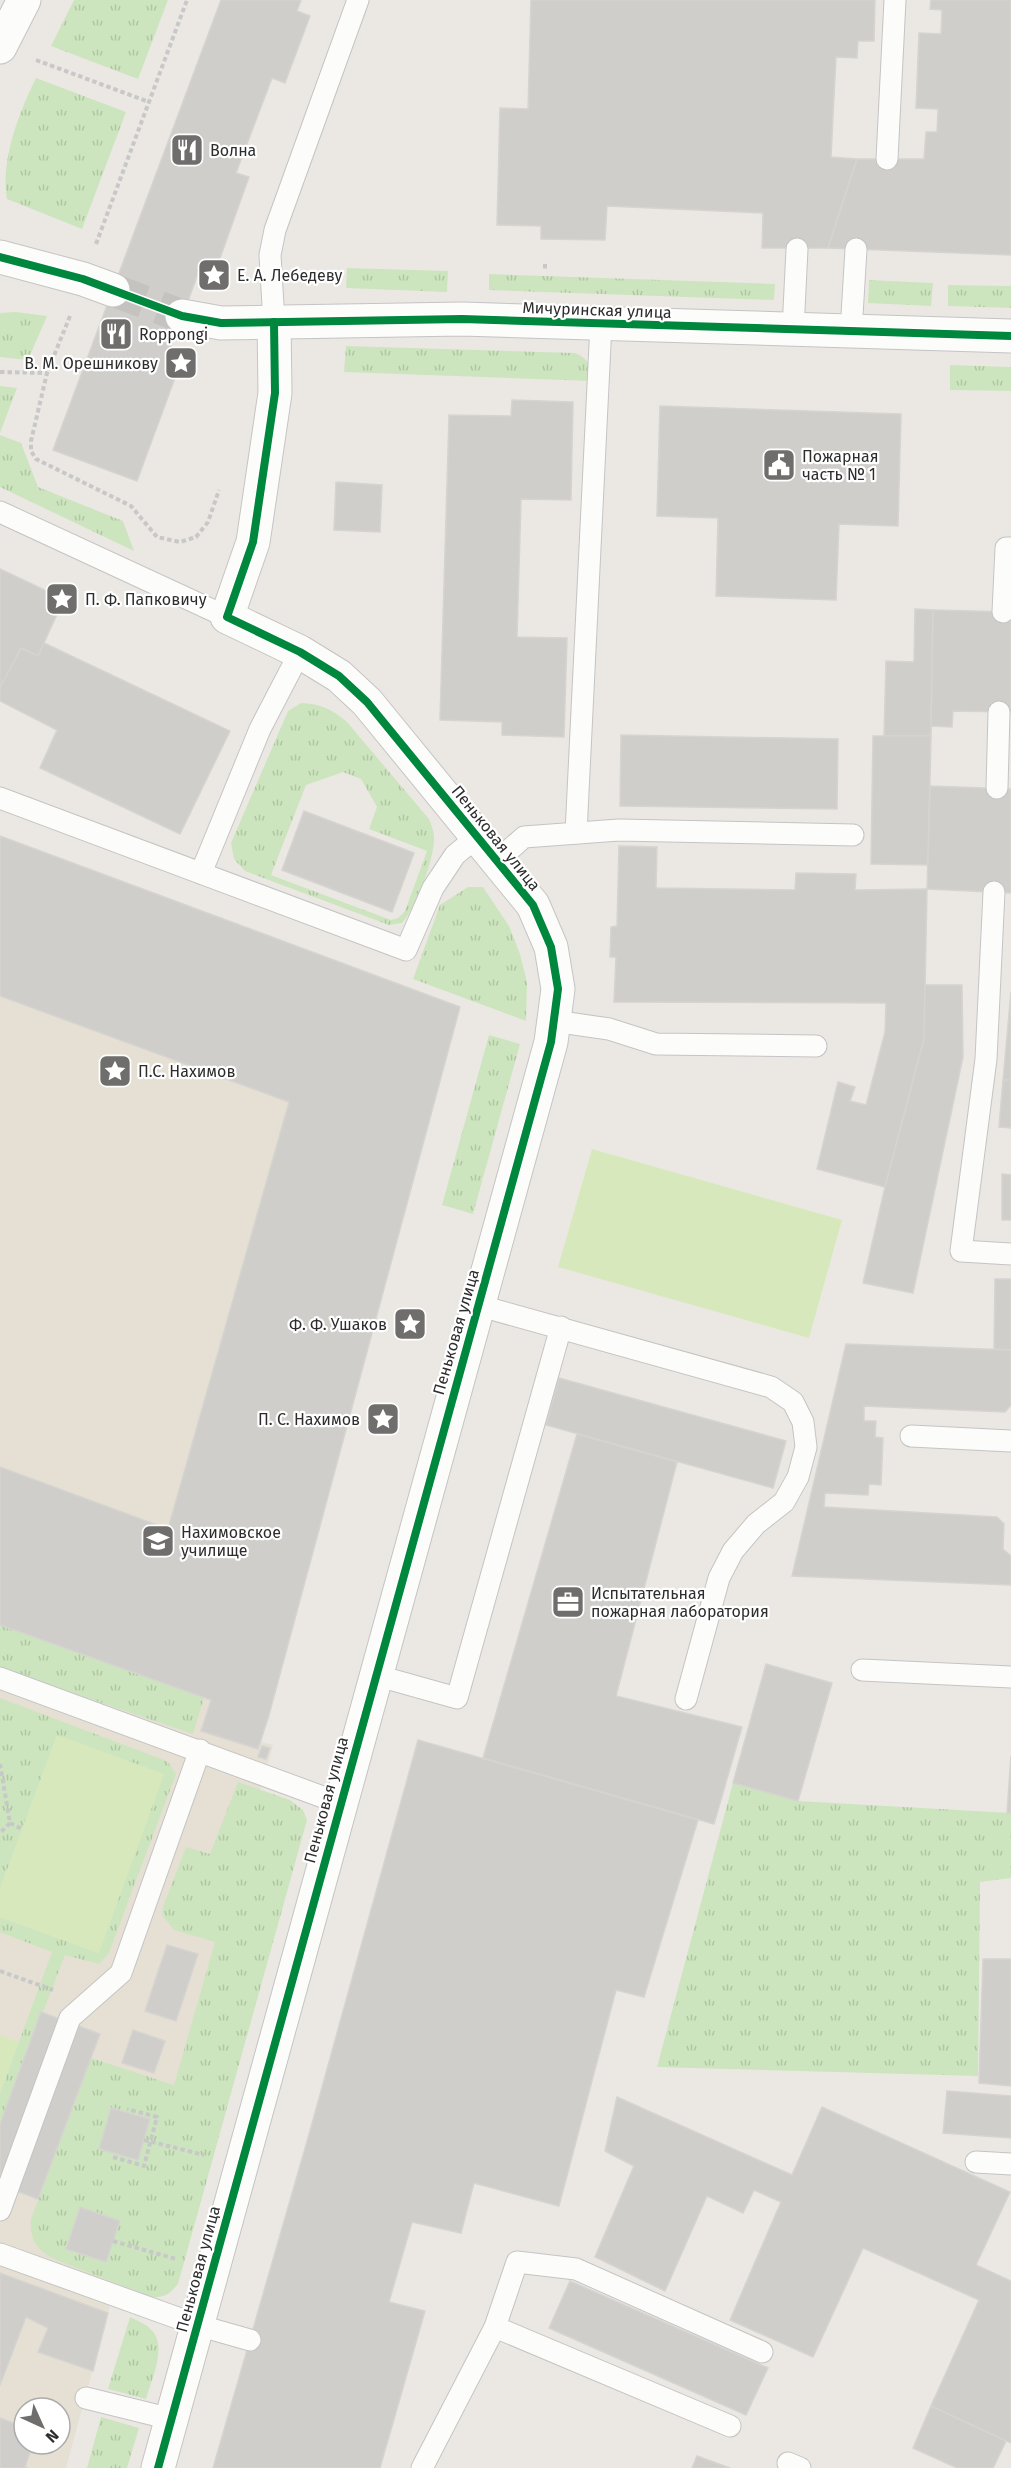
<svg xmlns="http://www.w3.org/2000/svg" width="1011" height="2468" font-family="'Fira Sans',sans-serif">
<defs>
<pattern id="grass-tufts" width="24" height="20" patternUnits="userSpaceOnUse" patternTransform="scale(1.5)"><rect width="24" height="20" fill="#cde5be"/><path d="M3 7l-1-3M5 7V3M7 7l1-3M15 17l-1-3M17 17v-4M19 17l1-3" fill="none" stroke="#b0c5a4"/></pattern>
</defs>
<rect width="100%" height="100%" fill="#ebe8e4"/>
<path fill="#e5e0d3" fill-rule="evenodd" d="M0,836L460,1007L261,1742L273,1745L108,2313L66,2468H0ZM24,2408H60V2444H24Z"/>
<g fill="url(#grass-tufts)" fill-rule="evenodd">
<polygon points="74,0 168,0 138,79 51,46"/>
<path d="M36,78L126,112L82,229L7,199C0,161 19,112 36,78Z"/>
<polygon points="347,268 448,271 447,292 346,288"/>
<polygon points="489,274 775,284 774,300 489,290"/>
<polygon points="869,280 933,283 931,306 868,303"/>
<polygon points="948,285 1011,286 1011,308 948,306"/>
<polygon points="16,312 47,316 28,360 0,357 0,313"/>
<path d="M346,346L575,353C589,359 591,366 591,381L344,372Z"/>
<polygon points="950,365 1011,367 1011,391 950,390"/>
<polygon points="0,386 17,388 0,433"/>
<polygon points="0,435 21,443 38,487 123,521 134,551 0,487"/>
<path d="M301,703C321,704 332,709 347,722L429,819C431,824 434,831 434,837C435,858 416,908 402,923L389,925L245,871L234,859L231,843L288,711ZM343,772L361,779L377,807L369,829L427,851L405,911L398,918L391,920L271,875L306,785Z"/>
<polygon points="468,887 483,887 509,926 520,954 527,982 526,1021 413,979 440,905"/>
<polygon points="489,1035 520,1044 473,1214 442,1205"/>
<polygon points="0,1625 204,1698 193,1734 0,1668"/>
<polygon points="0,1698 159,1758 168,1762 176,1774 109,1953 99,1964 65,1955 0,2124 0,2093 52,1952 0,1932 0,1917 99,1953 57,1736 0,1889"/>
<path d="M238,1782L290,1800L303,1810L307,1820L178,2284C170,2294 164,2298 151,2297L54,2259C36,2249 30,2240 31,2219L91,2058L174,2085L215,1942L174,1930L162,1915L163,1907L186,1847L210,1854Z"/>
<polygon points="733,1783 798,1801 1011,1813 1011,1878 980,1882 978,2076 657,2067"/>
<path d="M130,2317C138,2321 149,2325 154,2333C166,2350 151,2381 146,2399L108,2389Z"/>
<polygon points="101,2417 139,2428 127,2468 87,2468"/>
</g>
<g fill="#d7e9bc">
<polygon points="592,1149 842,1220 809,1338 558,1267"/>
<polygon points="57,1735 164,1774 99,1953 0,1917 0,1889"/>
<polygon points="0,2035 19,2042 0,2093"/>
</g>
<g fill="#d0cecb" stroke="#d6d4d0" stroke-width="1.5">
<polygon points="221,0 301,0 297,11 310,16 285,83 272,78 236,173 249,177 214,275 212,278 198,273 195,282 168,354 182,359 137,481 53,450"/>
<polygon points="531,0 875,0 874,41 858,41 857,58 836,57 831,157 857,159 828,248 762,248 763,213 607,206 605,240 541,239 541,226 497,225 500,108 528,109"/>
<polygon points="931,0 1011,0 1011,255 828,248 857,159 924,159 926,132 937,132 938,109 916,108 919,33 941,34 942,10 930,9"/>
<polygon points="512,400 573,402 571,500 521,499 517,637 567,638 564,737 502,735 502,722 440,720 449,415 511,416"/>
<polygon points="660,406 901,414 898,526 839,524 836,600 716,596 718,518 657,516"/>
<polygon points="336,482 382,485 380,532 334,530"/>
<polygon points="0,569 64,599 38,656 21,648 0,688"/>
<polygon points="915,609 933,610 931,736 884,736 886,661 914,662"/>
<polygon points="933,610 1011,612 1011,712 953,711 952,727 931,726"/>
<polygon points="44,643 230,731 180,834 40,768 57,730 0,701 0,688 21,648 38,656"/>
<polygon points="621,735 838,739 837,809 620,806"/>
<polygon points="873,736 931,736 928,865 871,864"/>
<polygon points="930,786 1011,789 1011,893 927,889"/>
<polygon points="304,811 414,853 392,912 282,870"/>
<polygon points="0,836 460,1007 269,1715 258,1749 201,1731 211,1700 0,1625 0,1467 168,1529 289,1102 0,996"/>
<polygon points="619,846 657,847 656,888 795,890 796,873 856,874 855,890 927,889 924,1039 885,1187 817,1169 838,1082 855,1087 850,1101 866,1105 885,1032 886,1003 614,1002 616,957 610,957 611,927 617,926"/>
<polygon points="925,985 962,985 963,1057 913,1293 863,1283 885,1187 924,1039"/>
<polygon points="1011,992 1011,1080 1003,1080"/>
<polygon points="1003,1080 1011,1080 1011,1128 999,1127"/>
<polygon points="1002,1174 1011,1175 1011,1220 1002,1220"/>
<polygon points="995,1279 1011,1279 1011,1350 994,1349"/>
<polygon points="846,1344 1011,1350 1011,1405 1005,1412 864,1406 864,1421 876,1421 875,1437 883,1438 881,1485 869,1484 868,1495 825,1493 824,1507 997,1517 1004,1524 1003,1549 1011,1556 1011,1585 792,1576"/>
<polygon points="559,1378 786,1441 773,1488 546,1425"/>
<polygon points="577,1434 677,1462 616,1696 742,1727 714,1824 483,1758"/>
<polygon points="766,1664 832,1683 798,1801 733,1783"/>
<polygon points="418,1740 698,1820 644,1997 616,1990 559,2206 474,2183 461,2233 412,2222 389,2302 425,2311 380,2468 213,2468 308,2138"/>
<polygon points="262,1746 270,1748 266,1759 258,1757"/>
<polygon points="1011,1756 1011,1813 1007,1813"/>
<polygon points="167,1945 198,1954 176,2021 145,2011"/>
<polygon points="983,1959 1011,1959 1011,2086 979,2083"/>
<polygon points="41,2012 100,2034 38,2199 0,2185 0,2124"/>
<polygon points="133,2030 165,2041 154,2073 122,2063"/>
<polygon points="947,2091 1011,2096 1011,2138 943,2133"/>
<polygon points="617,2097 792,2175 822,2107 1010,2192 976,2265 1011,2281 1011,2443 931,2406 979,2300 863,2248 813,2357 730,2320 781,2202 754,2190 743,2213 707,2196 665,2291 595,2257 634,2166 605,2151"/>
<polygon points="111,2108 150,2119 138,2160 99,2149"/>
<polygon points="80,2207 120,2221 106,2262 66,2249"/>
<polygon points="0,2273 108,2313 93,2371 38,2352 48,2328 26,2317 0,2385"/>
<polygon points="570,2281 768,2368 746,2415 549,2328"/>
<polygon points="931,2406 1006,2441 993,2468 957,2468 913,2448"/>
<polygon points="0,2418 24,2427 24,2444 33,2444 25,2467 28,2468 0,2468"/>
<polygon points="697,2456 730,2468 692,2468"/>
</g>
<g fill="none" stroke-linecap="round" stroke-linejoin="round">
<polyline stroke="#c5c3bf" stroke-width="33" stroke-dasharray="33 16" stroke-linecap="butt" points="113,290 182,316"/>
<g stroke="#c5c4c4" stroke-width="23">
<g id="service">
<polyline points="887,159 895,0"/>
<polyline points="274,322 270,255 275,230 358,0"/>
<polyline points="793,330 797,249"/>
<polyline points="851,332 856,249"/>
<polyline points="0,512 227,617"/>
<polyline points="1003,612 1006,548 1011,548"/>
<polyline points="997,788 999,712"/>
<polyline points="0,798 406,950 433,888 455,855 478,836"/>
<polyline points="576,833 601,324"/>
<polyline points="498,860 524,837 619,830 853,835"/>
<polyline points="201,873 260,729 300,652"/>
<polyline points="994,892 986,1059 961,1251 1011,1254"/>
<polyline points="554,1021 609,1029 656,1044 816,1046"/>
<polyline points="477,1305 771,1387 793,1402 803,1422 806,1447 798,1477 784,1502 756,1524 733,1551 719,1578 686,1699"/>
<polyline points="911,1436 1011,1441"/>
<polyline points="862,1670 1011,1677"/>
<polyline points="375,1675 457,1698 561,1327"/>
<polyline points="0,1678 339,1803"/>
<polyline points="976,2162 1011,2164"/>
<polyline points="0,2210 70,2018 121,1973 200,1750"/>
<polyline points="0,2254 197,2325 250,2340"/>
<polyline points="495,2327 730,2426"/>
<polyline points="86,2398 171,2419"/>
<polyline points="788,2463 800,2468"/>
<polyline points="422,2468 495,2327 517,2262 576,2269 762,2352"/>
</g>
</g>
<g stroke="#c5c4c4" stroke-width="35">
<g id="minor">
<polyline points="0,47 24,0"/>
<polyline points="0,257 83,279 113,290"/>
<polyline points="182,316 221,323 462,319 1011,336"/>
<polyline points="158,2468 551,1042 558,989 551,947 533,905 367,702 339,676 300,652 227,617 253,542 275,393 274,322"/>
</g>
</g>
<g stroke="#c8c8c8" stroke-width="4" stroke-dasharray="4.5 3" stroke-linecap="butt">
<polyline points="36,60 149,102"/>
<polyline points="96,244 187,0"/>
<polyline points="545,264 545,269"/>
<polyline points="70,316 47,373 31,441 31,451 36,459 131,506 157,537 180,542 196,537 208,522 219,490"/>
<polyline points="0,372 47,373"/>
<polyline points="0,1764 10,1823 0,1833"/>
<polyline points="10,1823 22,1829"/>
<polyline points="0,1971 53,1990"/>
<polyline points="144,2140 204,2155"/>
<polyline points="113,2157 144,2166 157,2117 127,2109"/>
<polyline points="113,2241 176,2259"/>
</g>
<use href="#service" stroke="#fcfcfb" stroke-width="21"/>
<use href="#minor" stroke="#fcfcfb" stroke-width="33"/>
<g stroke="#fff" stroke-width="11">
<g id="cycleway">
<polyline points="0,257 83,279 182,316 221,323 462,319 1011,336"/>
<polyline points="158,2468 551,1042 558,989 551,947 533,905 367,702 339,676 300,652 227,617 253,542 275,393 274,322"/>
</g>
</g>
<use href="#cycleway" stroke="#00873e" stroke-width="8"/>
</g>
<defs>
<g id="restaurant-square" transform="scale(1.725)"><rect x="-9" y="-9" width="18" height="18" rx="4" fill="#706e6d" stroke="#fff"/><path d="M-5-6h1v4h1v-4h1v4h1v-4h1v5L-1.5 .5V6h-2V.5L-5-1ZM5-6V6H3V1.5H1.5Q1.5-4 5-6Z" fill="#fff"/></g>
<g id="sight-square" transform="scale(1.725)"><rect x="-9" y="-9" width="18" height="18" rx="4" fill="#706e6d" stroke="#fff"/><path d="M0-6L1.8-2.2L6-1.7L2.9 1.2L3.7 5.4L0 3.3L-3.7 5.4L-2.9 1.2L-6-1.7L-1.8-2.2Z" fill="#fff"/></g>
<g id="civic-square" transform="scale(1.725)"><rect x="-9" y="-9" width="18" height="18" rx="4" fill="#706e6d" stroke="#fff"/><path d="M-.6-6.5H3V-4.5H.6V-3L4-1V1h2V6H-6V1h2V-1L-.6-3ZM-1.2 2.5V6h2.4V2.5Z" fill="#fff"/></g>
<g id="university-square" transform="scale(1.725)"><rect x="-9" y="-9" width="18" height="18" rx="4" fill="#706e6d" stroke="#fff"/><path d="M0-5L7-2L0 1L-7-2ZM-4 1L0 2.5L4 1V4Q0 6-4 4Z" fill="#fff"/></g>
<g id="office-square" transform="scale(1.725)"><rect x="-9" y="-9" width="18" height="18" rx="4" fill="#706e6d" stroke="#fff"/><path d="M-6-3h4V-5.5h4V-3h4V5H-6ZM-1-4.5V-3h2v-1.5ZM-6 0V1H6V0Z" fill="#fff"/></g>
</defs>
<g fill-rule="evenodd">
<use href="#restaurant-square" x="187" y="150"/>
<use href="#sight-square" x="214" y="275"/>
<use href="#restaurant-square" x="116" y="334"/>
<use href="#sight-square" x="181" y="363"/>
<use href="#civic-square" x="779" y="465"/>
<use href="#sight-square" x="62" y="599"/>
<use href="#sight-square" x="115" y="1071"/>
<use href="#sight-square" x="410" y="1324"/>
<use href="#sight-square" x="383" y="1419"/>
<use href="#university-square" x="158" y="1541"/>
<use href="#office-square" x="568" y="1602"/>
</g>
<g text-anchor="middle" dominant-baseline="central" stroke-width="4.5" stroke-linejoin="round" paint-order="stroke">
<g font-size="16" fill="#2d2d2d" stroke="#fff" text-anchor="start">
<text x="210" y="150">Волна</text>
<text x="237" y="275">Е. А. Лебедеву</text>
<text x="139" y="334">Roppongi</text>
<text x="158" y="363" text-anchor="end">В. М. Орешникову</text>
<text x="802" y="456">Пожарная<tspan x="802" dy="18">часть № 1</tspan></text>
<text x="85" y="599">П. Ф. Папковичу</text>
<text x="138" y="1071">П.С. Нахимов</text>
<text x="387" y="1324" text-anchor="end">Ф. Ф. Ушаков</text>
<text x="360" y="1419" text-anchor="end">П. С. Нахимов</text>
<text x="181" y="1532">Нахимовское<tspan x="181" dy="18">училище</tspan></text>
<text x="591" y="1593">Испытательная<tspan x="591" dy="18">пожарная лаборатория</tspan></text>
</g>
<g font-size="16" fill="#2d2d2d" stroke="#fff">
<text transform="translate(597 310) rotate(2)">Мичуринская улица</text>
<text transform="translate(496 838) rotate(51)">Пеньковая улица</text>
<text transform="translate(456 1332) rotate(-74)">Пеньковая улица</text>
<text transform="translate(326 1800) rotate(-75)">Пеньковая улица</text>
<text transform="translate(198 2269) rotate(-75)">Пеньковая улица</text>
</g>
</g>
<g transform="translate(42 2426) rotate(135)"><circle r="28" fill="#ffffff" stroke="#ababab" stroke-width="1.5"/>
<path d="M0-4.5L10 22L0 15L-10 22Z" fill="#706e6d"/>
<text y="-9" font-size="16" font-weight="bold" text-anchor="middle" fill="#2d2d2d">N</text>
</g>
</svg>
